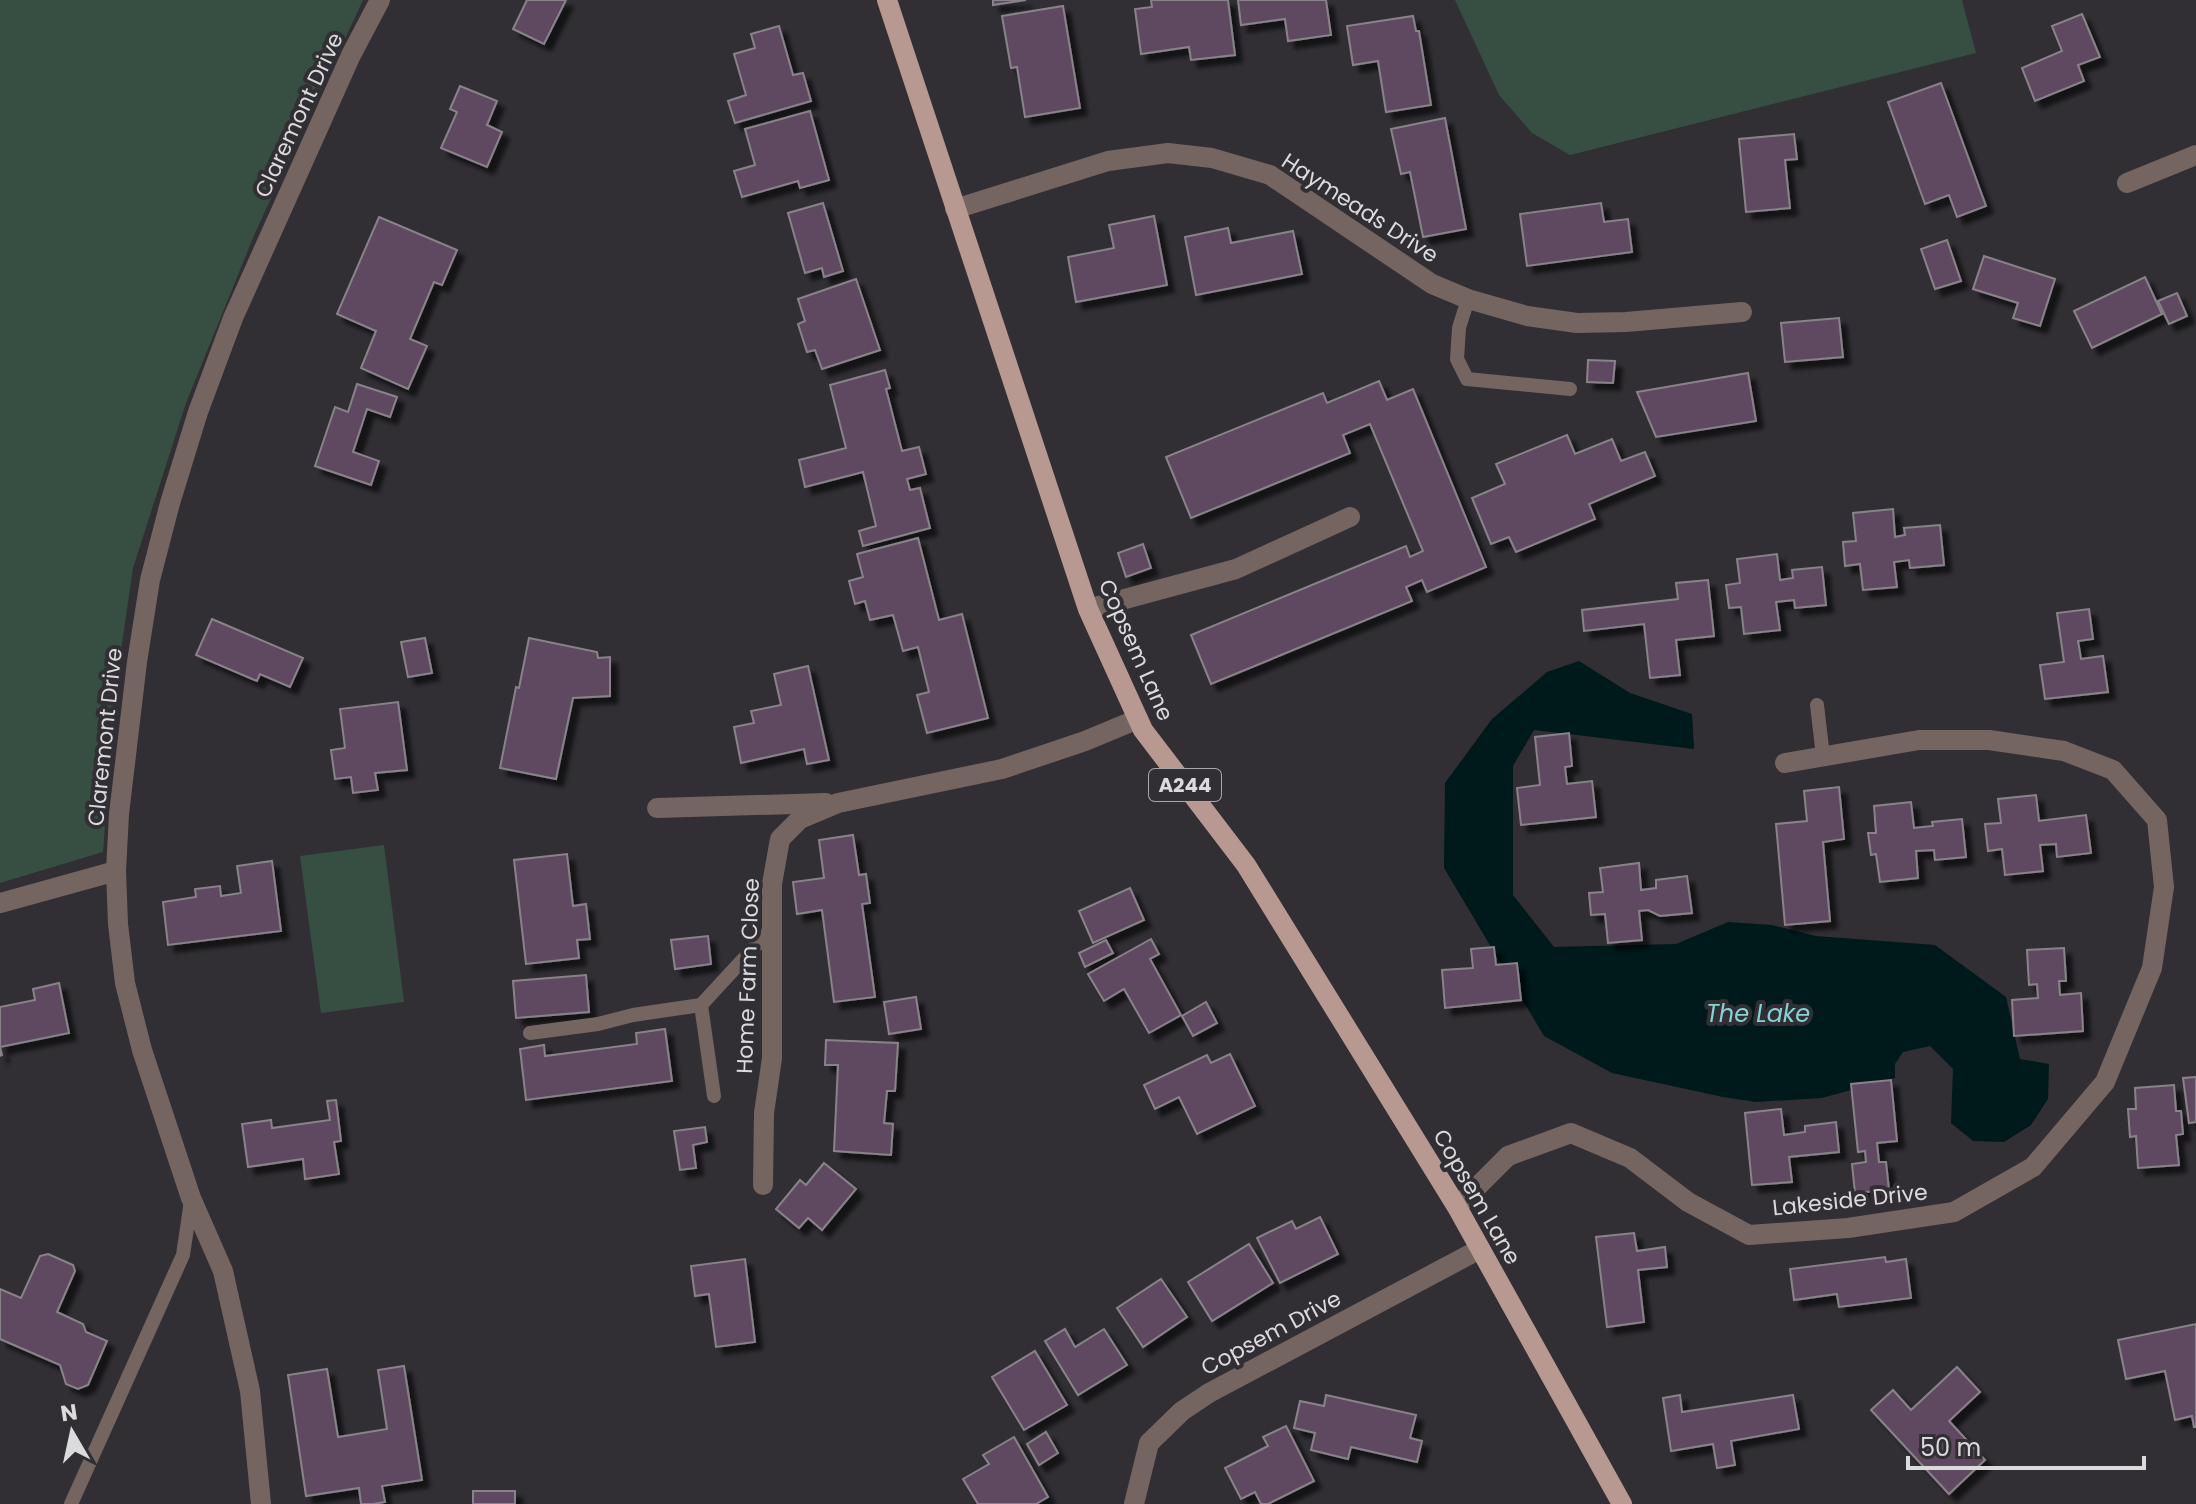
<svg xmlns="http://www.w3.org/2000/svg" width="2196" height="1504" font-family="Poppins,sans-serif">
<defs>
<filter id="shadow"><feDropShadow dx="7" dy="7" stdDeviation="2" flood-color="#0009"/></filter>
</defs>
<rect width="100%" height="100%" fill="#312f34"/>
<g fill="#374e42">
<polygon points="0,0 363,0 255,233 186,403 133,568 115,692 103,852 0,883"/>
<polygon points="1455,0 1962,0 1976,53 1570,155 1532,133 1499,95"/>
<polygon points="384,845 404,1002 321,1013 300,856"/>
</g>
<polygon fill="#00191b" points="1579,661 1630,693 1692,714 1694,749 1534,730 1513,766 1513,895 1554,947 1676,944 1728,922 1772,925 1816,936 1935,945 2006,997 2020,1059 2049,1064 2048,1099 2031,1125 2004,1142 1973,1141 1951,1123 1953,1069 1930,1046 1903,1052 1895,1064 1895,1078 1822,1098 1756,1102 1723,1097 1612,1073 1544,1036 1444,868 1445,783 1492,719 1547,672"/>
<g fill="#5e4960" stroke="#888388" stroke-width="2" filter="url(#shadow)">
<polygon points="527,0 566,0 544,44 513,29"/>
<polygon points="993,0 1026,0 993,5"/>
<polygon points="1151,0 1228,0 1235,55 1191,60 1189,47 1141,54 1135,9 1152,7"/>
<polygon points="1238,0 1326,0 1331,35 1288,41 1285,19 1241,25"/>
<polygon points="1063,6 1080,108 1025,117 1017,67 1011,68 1002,16"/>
<polygon points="2082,14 2100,57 2078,65 2084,81 2035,101 2022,68 2062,51 2052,26"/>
<polygon points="1413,16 1416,31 1419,31 1431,105 1386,112 1378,61 1353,65 1347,26"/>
<polygon points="779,26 793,75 803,73 811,101 735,123 728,101 746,95 734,54 755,48 751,34"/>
<polygon points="1941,83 1986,206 1957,217 1949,195 1925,204 1888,102"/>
<polygon points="460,86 497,101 487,125 502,132 487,167 441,148 457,112 450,109"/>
<polygon points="810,111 829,180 800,188 798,181 742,197 734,171 755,165 745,129"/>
<polygon points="1445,118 1466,229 1423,237 1410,172 1401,174 1391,129"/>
<polygon points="1794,134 1797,159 1785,160 1790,208 1746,212 1739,139"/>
<polygon points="823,203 843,271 824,277 822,268 805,273 788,213"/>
<polygon points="1601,203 1604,222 1628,219 1632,252 1527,266 1520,214"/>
<polygon points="1154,216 1167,285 1076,302 1068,257 1114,248 1109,225"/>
<polygon points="379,217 457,250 442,285 434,282 410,339 427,346 408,389 361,368 376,331 337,314"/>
<polygon points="1228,228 1231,243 1293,231 1302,274 1196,295 1185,237"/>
<polygon points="1947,240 1961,281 1935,289 1921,249"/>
<polygon points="1984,256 2055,279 2040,326 2013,318 2018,303 1973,289"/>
<polygon points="2145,277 2162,314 2092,348 2074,311"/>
<polygon points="856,279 880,350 822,369 815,350 807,352 798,324 805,321 798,299"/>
<polygon points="2177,293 2187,316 2169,324 2158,301"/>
<polygon points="1839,318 1843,357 1785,362 1781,323"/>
<polygon points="1588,360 1615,361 1613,383 1587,382"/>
<polygon points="885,370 890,388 886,389 902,451 919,447 926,474 907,479 910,490 920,488 930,528 863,546 859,531 876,526 863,472 805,487 799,460 846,448 830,385"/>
<polygon points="1748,373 1756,421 1656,437 1637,392"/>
<polygon points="1379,381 1387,400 1413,389 1486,567 1427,592 1422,580 1406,587 1412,601 1211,684 1191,635 1406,546 1410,557 1423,551 1370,424 1343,435 1350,453 1191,518 1166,457 1323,393 1327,403"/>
<polygon points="357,384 397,397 390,417 367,409 353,452 379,461 371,485 315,466 335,407 348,412"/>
<polygon points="1567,435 1575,454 1612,439 1621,461 1645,452 1655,476 1589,504 1595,519 1516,552 1509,537 1491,544 1472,498 1505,484 1496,464"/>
<polygon points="1893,509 1895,537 1905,535 1904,528 1940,525 1944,565 1910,568 1909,560 1894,562 1897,587 1863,590 1860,564 1845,566 1843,542 1856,541 1853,513"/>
<polygon points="918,538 939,620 962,614 988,718 927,733 917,695 929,692 918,647 903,651 893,615 870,620 865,601 855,604 849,581 863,577 857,554"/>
<polygon points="1143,544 1151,568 1126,577 1118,553"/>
<polygon points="1777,554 1780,580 1793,578 1792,570 1822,567 1826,605 1795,608 1794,600 1776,602 1780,630 1744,634 1741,607 1729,608 1726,585 1740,583 1737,559"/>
<polygon points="1708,580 1714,636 1676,640 1680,675 1650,678 1644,624 1584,631 1582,610 1678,599 1676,583"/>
<polygon points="2089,609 2093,639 2078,641 2081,659 2103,656 2108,692 2045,699 2040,665 2064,662 2057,613"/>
<polygon points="212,619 303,658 290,687 260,674 257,681 196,655"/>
<polygon points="425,638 432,673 408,677 401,642"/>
<polygon points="529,638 597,652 598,658 610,657 610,696 573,698 556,779 500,768 516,687 519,688"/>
<polygon points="808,666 829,760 807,764 804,749 741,763 734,727 754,723 751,711 781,705 774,674"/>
<polygon points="398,702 407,770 375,773 378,790 353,793 351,777 335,779 331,750 345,748 340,709"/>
<polygon points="1569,733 1572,766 1565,767 1567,784 1592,781 1596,817 1521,825 1517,788 1540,785 1535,737"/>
<polygon points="1839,787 1844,839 1823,842 1830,921 1785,925 1776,824 1807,821 1804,791"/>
<polygon points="2036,795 2039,821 2086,815 2091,853 2057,857 2056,844 2040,845 2043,871 2005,875 2002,849 1988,851 1985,824 2001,823 1998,799"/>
<polygon points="1911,802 1914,828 1933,826 1932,822 1962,819 1966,857 1935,860 1934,850 1916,851 1918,878 1880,882 1876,854 1871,855 1868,833 1876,833 1874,806"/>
<polygon points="853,835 859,875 866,874 870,903 862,904 875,997 834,1002 822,910 797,914 793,882 824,878 819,840"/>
<polygon points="567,854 573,906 586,904 590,939 577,940 579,958 526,964 514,860"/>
<polygon points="272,861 281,931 168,945 163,902 196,897 195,889 220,886 221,896 241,893 237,866"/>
<polygon points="1639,863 1641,890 1656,888 1656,880 1687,876 1692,913 1660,916 1648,910 1639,911 1642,940 1608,943 1605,914 1591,915 1589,893 1603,892 1600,868"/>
<polygon points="1130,888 1144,920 1093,943 1079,911"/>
<polygon points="708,936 711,964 675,969 671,940"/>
<polygon points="1151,939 1159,954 1150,959 1181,1015 1149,1033 1124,989 1104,1001 1088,974"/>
<polygon points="1106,940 1113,953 1085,967 1079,953"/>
<polygon points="1494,947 1496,965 1517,963 1521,1000 1445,1008 1442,970 1473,968 1471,949"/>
<polygon points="2064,948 2066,981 2059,981 2060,995 2081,993 2083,1031 2014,1036 2012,1000 2038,998 2037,984 2029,985 2027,950"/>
<polygon points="586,975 589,1012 516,1018 513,981"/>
<polygon points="59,983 69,1033 0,1047 2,1055 0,1056 0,1007 35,1000 33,989"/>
<polygon points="916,997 921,1029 889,1034 884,1002"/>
<polygon points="1206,1002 1217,1023 1193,1036 1182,1016"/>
<polygon points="665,1029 672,1081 526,1100 520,1049 544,1045 545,1056 637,1044 636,1033"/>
<polygon points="826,1040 898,1043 895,1091 887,1091 884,1123 893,1124 891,1155 834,1151 838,1065 825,1065"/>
<polygon points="1230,1054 1255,1106 1197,1134 1179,1097 1155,1109 1144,1085 1207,1055 1211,1063"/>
<polygon points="2196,1077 2196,1122 2189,1123 2183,1078"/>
<polygon points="1891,1080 1897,1141 1877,1143 1879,1162 1886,1162 1889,1190 1855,1193 1852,1164 1866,1162 1865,1151 1858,1152 1851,1084"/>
<polygon points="2174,1085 2176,1111 2181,1111 2183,1134 2176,1135 2179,1165 2138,1168 2136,1136 2130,1137 2128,1109 2136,1109 2135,1088"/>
<polygon points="336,1100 341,1141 334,1142 339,1174 305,1179 303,1159 248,1167 242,1124 271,1120 272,1128 330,1120 327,1101"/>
<polygon points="1781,1109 1784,1135 1805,1132 1805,1126 1836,1122 1839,1152 1789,1157 1792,1182 1752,1185 1745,1113"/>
<polygon points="705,1127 707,1142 693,1145 696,1168 680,1170 674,1131"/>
<polygon points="824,1163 856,1189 822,1230 808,1218 799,1228 776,1209 800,1180 806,1185"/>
<polygon points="1320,1217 1338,1254 1280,1283 1257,1238 1292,1221 1296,1229"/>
<polygon points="1634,1233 1637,1251 1665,1247 1667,1267 1638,1270 1644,1322 1607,1327 1596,1237"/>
<polygon points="1249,1244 1273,1283 1212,1321 1188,1282"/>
<polygon points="48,1254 73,1265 75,1271 57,1312 83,1324 86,1332 107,1341 88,1385 78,1389 66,1384 60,1365 0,1339 0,1289 21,1298 40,1256"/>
<polygon points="1885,1257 1886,1262 1906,1259 1911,1298 1839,1307 1837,1294 1794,1300 1790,1269"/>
<polygon points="745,1259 755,1342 716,1347 709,1294 695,1296 691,1266"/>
<polygon points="1161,1279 1187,1317 1143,1347 1117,1308"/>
<polygon points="2196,1324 2196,1427 2194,1427 2192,1416 2175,1420 2165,1371 2126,1379 2118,1340"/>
<polygon points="1065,1329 1075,1347 1104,1329 1127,1365 1078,1395 1045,1341"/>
<polygon points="1035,1351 1067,1405 1024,1430 992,1377"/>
<polygon points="404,1366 422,1480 382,1486 385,1502 373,1504 361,1504 359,1488 306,1496 288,1375 327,1369 338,1437 387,1429 378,1370"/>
<polygon points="1957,1367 1980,1392 1949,1421 1985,1460 1949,1494 1871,1410 1893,1390 1911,1410"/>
<polygon points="1326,1395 1416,1415 1410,1438 1422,1441 1417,1462 1351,1447 1348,1459 1311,1450 1315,1433 1294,1428 1300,1401 1324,1406"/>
<polygon points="1680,1395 1682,1412 1793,1395 1799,1429 1731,1441 1735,1465 1717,1468 1713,1444 1671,1451 1663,1398"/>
<polygon points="1286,1426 1314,1481 1268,1504 1261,1504 1255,1492 1241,1499 1225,1468 1268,1446 1263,1437"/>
<polygon points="1046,1432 1058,1453 1039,1465 1027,1444"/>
<polygon points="1014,1437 1048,1497 1036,1504 978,1504 963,1479 989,1464 983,1455"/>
<rect x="473" y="1491" width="42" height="13"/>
</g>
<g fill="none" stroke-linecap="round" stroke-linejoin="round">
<g stroke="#756561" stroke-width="14">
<polyline points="1468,299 1459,328 1457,359 1467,379 1570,389"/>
<polyline points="1817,705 1823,756"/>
<polyline points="701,1005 714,1096"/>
<polyline points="530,1033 598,1024 633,1015 701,1005 773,927"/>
<polyline points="71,1504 183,1255 191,1201"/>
</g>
<g stroke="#756561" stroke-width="20">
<polyline points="2127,183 2196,155"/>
<polyline points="955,209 1108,161 1168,153 1212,158 1270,175 1432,284 1468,299 1527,316 1577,323 1626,322 1742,312"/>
<polyline points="1088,609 1236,569 1350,517"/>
<polyline points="657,808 826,803"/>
<polyline points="0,903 116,871"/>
<polyline points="763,1185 764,1113 772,1058 772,884 780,839 800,819 838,803 1002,769 1085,741 1138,719"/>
<polyline points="1457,1207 1508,1156 1571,1133 1630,1158 1688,1202 1749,1235 1848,1228 1954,1212 2033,1167 2105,1082 2152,968 2164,887 2157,820 2113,770 2064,751 1989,740 1919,740 1785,763"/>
<polyline points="261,1504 250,1391 223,1271 191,1198 142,1050 125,983 118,924 116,871 119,814 137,662 150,580 170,503 198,412 233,318 351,55 380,0"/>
<polyline points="1134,1504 1149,1443 1182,1411 1209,1393 1480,1249"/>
</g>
<polyline stroke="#b89991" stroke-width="20" points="887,0 1088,609 1143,730 1246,865 1457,1207 1622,1504"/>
</g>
<g text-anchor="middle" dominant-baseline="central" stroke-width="8" stroke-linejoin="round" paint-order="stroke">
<rect fill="#312f34" stroke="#a8a7aa" stroke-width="2" x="1149" y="769" width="72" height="32" rx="6"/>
<g font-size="20" font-weight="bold" fill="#dbdadd">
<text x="1185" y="785">A244</text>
</g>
<g font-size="22" fill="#dbdadd" stroke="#312f34">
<text transform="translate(299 115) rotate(-65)">Claremont Drive</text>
<text transform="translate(1360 208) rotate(33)">Haymeads Drive</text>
<text transform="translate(1136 650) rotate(66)">Copsem Lane</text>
<text transform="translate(105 737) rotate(-84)">Claremont Drive</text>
<text transform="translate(748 976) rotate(-88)">Home Farm Close</text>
<text transform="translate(1477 1197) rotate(60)">Copsem Lane</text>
<text transform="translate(1850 1200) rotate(-6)">Lakeside Drive</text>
<text transform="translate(1271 1333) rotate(-28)">Copsem Drive</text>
</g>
<g font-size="24" font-style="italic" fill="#86d3d6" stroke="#312f34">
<text x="1758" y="1013">The Lake</text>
</g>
</g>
<g transform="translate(72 1432) rotate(351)" stroke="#312f34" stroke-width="6" paint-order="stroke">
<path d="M0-6L14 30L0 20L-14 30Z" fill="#dbdadd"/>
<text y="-12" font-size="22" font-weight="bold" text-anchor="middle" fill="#dbdadd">N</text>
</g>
<path d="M1908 1456v12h236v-12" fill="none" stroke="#dbdadd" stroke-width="4"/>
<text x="1920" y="1456" font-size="24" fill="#dbdadd" stroke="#312f34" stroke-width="6" paint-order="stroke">50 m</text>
</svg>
